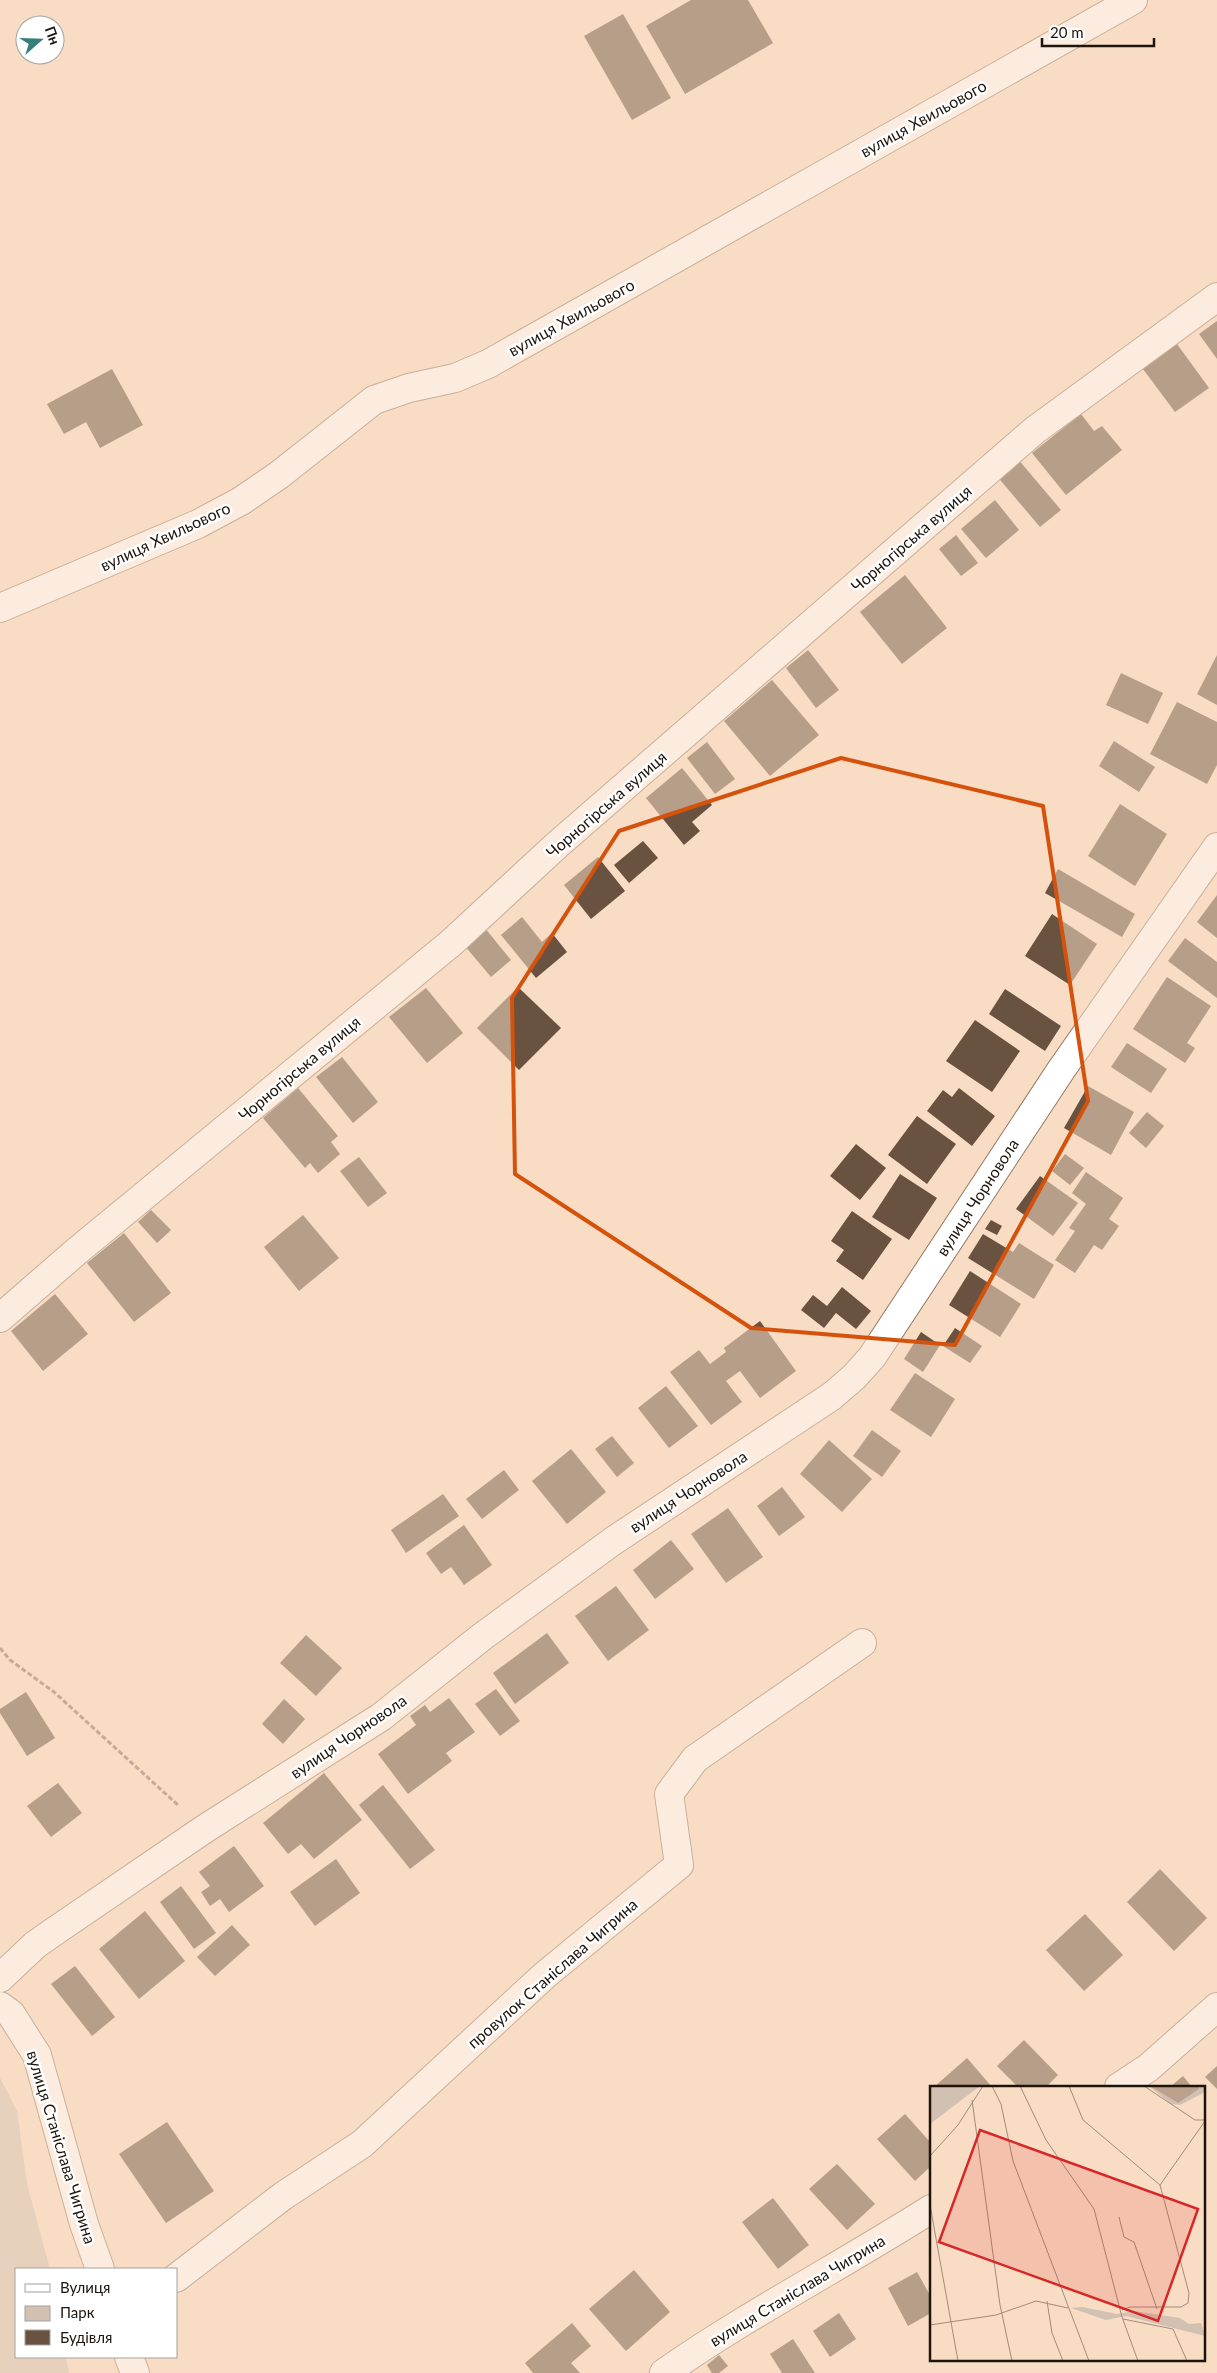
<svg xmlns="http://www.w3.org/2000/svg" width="1217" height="2373" font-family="Lato,sans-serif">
<rect width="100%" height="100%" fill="#f8dcc4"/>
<polygon fill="#d2c0b2" points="0,2078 17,2111 27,2184 50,2269 16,2269 16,2357 66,2357 69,2373 0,2373"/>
<g fill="#69523f">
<polygon points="691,0 748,0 773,43 685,94 646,26"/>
<polygon points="623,14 671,98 632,120 584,36"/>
<polygon points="1217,321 1217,359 1199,334"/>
<polygon points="1177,344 1209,388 1175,412 1143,369"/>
<polygon points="112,369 143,425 100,448 86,422 64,434 47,404"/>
<polygon points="1081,414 1094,431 1102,426 1122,450 1066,495 1032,453"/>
<polygon points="1017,458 1061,510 1040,527 996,475"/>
<polygon points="995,500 1019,530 986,558 961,529"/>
<polygon points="956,535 978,563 961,576 939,549"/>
<polygon points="905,575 947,628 902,664 860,612"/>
<polygon points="808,650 839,690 816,708 786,668"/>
<polygon points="1217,655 1217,705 1197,694"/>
<polygon points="1121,673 1163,693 1148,724 1106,705"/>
<polygon points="772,680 819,735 770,776 724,721"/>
<polygon points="1177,702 1217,722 1217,765 1207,784 1150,754"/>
<polygon points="1114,741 1155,767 1139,792 1099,766"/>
<polygon points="707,742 735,779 715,794 687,758"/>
<polygon points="682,768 712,805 692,822 700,831 684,845 646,798"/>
<polygon points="1120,804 1167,834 1135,886 1088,856"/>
<polygon points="643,841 658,858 629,883 614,865"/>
<polygon points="598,857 625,891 591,919 564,885"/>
<polygon points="1058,869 1135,914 1122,937 1045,893"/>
<polygon points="1217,895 1217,938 1197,922"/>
<polygon points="1052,914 1097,944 1070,985 1025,956"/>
<polygon points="522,917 542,942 552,933 567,952 536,978 501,935"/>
<polygon points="484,927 511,960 491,977 464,945"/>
<polygon points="1185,938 1217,962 1217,998 1168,961"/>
<polygon points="1167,977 1211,1006 1187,1043 1195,1048 1185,1063 1133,1029"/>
<polygon points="518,987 561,1028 519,1070 477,1028"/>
<polygon points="426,988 463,1033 427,1063 389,1017"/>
<polygon points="1005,989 1061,1026 1045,1051 989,1014"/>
<polygon points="975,1020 1020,1051 992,1092 946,1061"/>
<polygon points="1127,1043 1167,1069 1151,1093 1111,1067"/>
<polygon points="342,1057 378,1102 353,1123 316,1077"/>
<polygon points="1088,1086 1134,1112 1111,1155 1064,1128"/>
<polygon points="298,1088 338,1136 331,1142 340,1154 318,1173 310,1163 305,1168 263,1118"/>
<polygon points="959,1088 995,1116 972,1146 927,1111 943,1090 952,1097"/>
<polygon points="1147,1112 1164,1126 1146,1148 1129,1133"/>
<polygon points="917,1116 956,1144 927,1184 888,1155"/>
<polygon points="856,1144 886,1168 860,1200 830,1176"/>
<polygon points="1065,1154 1084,1168 1070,1185 1052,1171"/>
<polygon points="359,1157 387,1193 368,1207 340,1171"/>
<polygon points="1086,1172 1123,1198 1109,1219 1119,1226 1102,1250 1094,1245 1075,1273 1055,1260 1075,1231 1069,1228 1086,1204 1072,1193"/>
<polygon points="900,1174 937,1198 909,1240 872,1217"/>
<polygon points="1040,1176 1078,1203 1053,1236 1016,1209"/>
<polygon points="151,1210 171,1230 157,1243 138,1222"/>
<polygon points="852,1211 892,1239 863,1280 836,1261 844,1250 831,1241"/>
<polygon points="303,1215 339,1258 299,1291 264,1247"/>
<polygon points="991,1220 1002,1226 997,1235 985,1229"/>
<polygon points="124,1233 171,1293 134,1322 87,1263"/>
<polygon points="983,1234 1013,1252 1019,1243 1054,1265 1034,1299 968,1258"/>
<polygon points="970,1271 1021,1304 1000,1337 949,1305"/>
<polygon points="842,1287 871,1311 856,1329 836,1313 824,1328 801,1310 813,1295 827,1306"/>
<polygon points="55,1294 88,1334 43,1371 11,1331"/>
<polygon points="760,1321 796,1371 760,1398 740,1371 726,1381 742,1402 711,1425 670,1372 699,1350 710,1364 726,1352 724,1348"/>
<polygon points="955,1328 982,1346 970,1363 943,1346"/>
<polygon points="921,1332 940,1345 923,1372 904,1359"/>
<polygon points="915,1373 955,1399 931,1437 890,1410"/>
<polygon points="666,1386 698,1426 669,1448 638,1408"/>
<polygon points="872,1430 901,1451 882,1477 853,1456"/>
<polygon points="612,1436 634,1463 617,1477 595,1449"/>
<polygon points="829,1440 872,1479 842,1512 800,1474"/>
<polygon points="571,1449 606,1492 567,1524 532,1481"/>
<polygon points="504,1470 519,1490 482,1519 466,1499"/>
<polygon points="782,1487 805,1517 779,1536 757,1506"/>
<polygon points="443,1494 459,1516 406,1553 391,1530"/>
<polygon points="728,1508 763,1557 726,1583 691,1534"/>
<polygon points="464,1525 492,1565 464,1585 451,1567 441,1574 426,1553"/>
<polygon points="671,1540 694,1569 655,1599 633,1570"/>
<polygon points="616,1586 649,1630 608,1661 575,1616"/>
<polygon points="547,1633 569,1663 515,1704 493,1673"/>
<polygon points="306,1635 342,1668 316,1696 280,1663"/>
<polygon points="496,1689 520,1721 500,1736 475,1704"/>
<polygon points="26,1692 55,1738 27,1756 0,1713 0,1709"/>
<polygon points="449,1698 475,1732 446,1753 452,1761 408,1794 378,1754 416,1725 410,1716 425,1705 430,1712"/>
<polygon points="284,1699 305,1719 283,1744 262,1724"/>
<polygon points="324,1773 362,1820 314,1859 301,1844 288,1854 263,1823"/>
<polygon points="58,1783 82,1813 51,1837 27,1806"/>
<polygon points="383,1785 435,1850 410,1869 359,1805"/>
<polygon points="234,1846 264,1886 229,1912 220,1899 210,1906 201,1892 210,1886 199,1872"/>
<polygon points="336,1859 360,1893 315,1926 290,1892"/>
<polygon points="1160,1869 1207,1918 1174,1951 1127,1902"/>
<polygon points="181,1886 216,1933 194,1949 160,1902"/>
<polygon points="145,1911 185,1961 139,1999 99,1949"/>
<polygon points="1085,1914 1123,1955 1084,1991 1046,1950"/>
<polygon points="232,1925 250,1945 215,1976 197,1957"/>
<polygon points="75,1966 115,2017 92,2036 51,1984"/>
<polygon points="1024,2040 1058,2075 1046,2087 1018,2087 997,2066"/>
<polygon points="967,2058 992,2087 934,2087"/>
<polygon points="1217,2066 1217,2089 1205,2077"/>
<polygon points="1183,2076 1192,2087 1170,2087"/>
<polygon points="905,2114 931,2143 931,2166 915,2181 877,2139"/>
<polygon points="167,2122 214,2191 166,2223 119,2154"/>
<polygon points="837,2164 875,2204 847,2230 809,2189"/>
<polygon points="773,2198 809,2245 778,2269 742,2222"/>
<polygon points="634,2270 670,2312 626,2351 589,2309"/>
<polygon points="917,2272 931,2297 931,2313 908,2326 888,2288"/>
<polygon points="839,2313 856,2339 830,2357 813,2331"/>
<polygon points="572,2323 591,2346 571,2363 580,2373 533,2373 525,2363"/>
<polygon points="793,2339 815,2373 782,2373 770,2354"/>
<polygon points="719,2355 728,2366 719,2373 712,2373 707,2365"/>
</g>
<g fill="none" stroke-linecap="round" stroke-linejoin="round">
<g stroke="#927964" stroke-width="30">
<g id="minor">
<polyline points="0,608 198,524 241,501 279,475 374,400 409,388 455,378 488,364 1133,0"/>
<polyline points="0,1318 77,1251 451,943 557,845 1035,430 1217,297"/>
<polyline points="0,1978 35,1945 52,1933 206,1828 381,1717 483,1636 613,1541 832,1396 854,1377 872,1357 1061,1070 1217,847"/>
<polyline points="0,2006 11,2014 37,2055 84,2224 100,2269"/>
<polyline points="1119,2087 1148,2068 1217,2007"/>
<polyline points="176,2278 283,2196 362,2144 545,1975 679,1865 669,1794 695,1759 862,1643"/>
<polyline points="129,2357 135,2373"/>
<path d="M664,2373C750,2313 843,2265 931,2209"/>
</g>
</g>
<polyline stroke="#847162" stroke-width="3" stroke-dasharray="5 2.5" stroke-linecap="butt" points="0,1648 10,1660 54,1692 179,1806"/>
<use href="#minor" stroke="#fff" stroke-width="28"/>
</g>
<path d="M0 0H1217V2373H0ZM841,758L1043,806L1088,1101L955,1345L751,1328L515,1174L512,998L619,831Z" fill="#f8dcc4" fill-opacity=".55" fill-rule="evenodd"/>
<path fill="none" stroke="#d4520c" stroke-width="4" stroke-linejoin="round" d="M841,758L1043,806L1088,1101L955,1345L751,1328L515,1174L512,998L619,831Z"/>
<g text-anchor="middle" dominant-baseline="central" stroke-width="5" stroke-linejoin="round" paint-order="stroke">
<g font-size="16" fill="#1e140c" stroke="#fff">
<text transform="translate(923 118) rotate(-29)">вулиця Хвильового</text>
<text transform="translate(571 317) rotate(-29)">вулиця Хвильового</text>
<text transform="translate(165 536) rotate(-25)">вулиця Хвильового</text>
<text transform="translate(911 538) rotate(-41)">Чорногірська вулиця</text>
<text transform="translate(606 804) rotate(-41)">Чорногірська вулиця</text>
<text transform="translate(299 1068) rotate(-40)">Чорногірська вулиця</text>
<text transform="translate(977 1197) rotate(-57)">вулиця Чорновола</text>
<text transform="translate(688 1491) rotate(-33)">вулиця Чорновола</text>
<text transform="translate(348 1736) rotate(-34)">вулиця Чорновола</text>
<text transform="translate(552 1973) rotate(-41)">провулок Станіслава Чигрина</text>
<text transform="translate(62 2147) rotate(73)">вулиця Станіслава Чигрина</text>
<text transform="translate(797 2290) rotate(-31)">вулиця Станіслава Чигрина</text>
</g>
</g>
<g transform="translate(930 2086)">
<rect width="275" height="275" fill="#f8dcc4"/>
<path d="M0,0H50L0,38ZM219,0H274L275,6L250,19L241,18ZM152,221L187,228L204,225L250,232L259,238L271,237L275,250L196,230L176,234L141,222Z" fill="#d2c0b2"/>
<path d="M220,0H269V3L248,17Z" fill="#bca28d"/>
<path fill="none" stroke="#a18c7a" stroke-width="1" d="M62,0L71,18L83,75L159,275M90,0L116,54L164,123L192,231L208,275M139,0L153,34L230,99L259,207L258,217L251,221H200L192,224M214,0L265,34H275M42,14L70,219L82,275M0,70L28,39L53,0M230,99L275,35M0,119L28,275M189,131L194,151L204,156L227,223M117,215L122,247L133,275M193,233L243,243L257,275M0,239L66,229L106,215L138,222"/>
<path fill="#d62828" fill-opacity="0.15" stroke="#d62828" stroke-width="2.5" d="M50,44L268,123L228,235L9,156Z"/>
<rect width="275" height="275" fill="none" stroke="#1e140c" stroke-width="2.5"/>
</g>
<rect x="15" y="2268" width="162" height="90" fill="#ffffff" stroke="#a5a19e"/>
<rect x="25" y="2284" width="25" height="8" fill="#ffffff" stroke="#a5a19e"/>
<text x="60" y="2293" font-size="15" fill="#1e140c">Вулиця</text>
<rect x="25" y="2306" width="25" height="15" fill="#d2c0b2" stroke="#a5a19e"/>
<text x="60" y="2318" font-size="15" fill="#1e140c">Парк</text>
<rect x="25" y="2330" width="25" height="15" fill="#69523f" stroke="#a5a19e"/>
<text x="60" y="2343" font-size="15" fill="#1e140c">Будівля</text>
<g transform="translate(40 40) rotate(70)"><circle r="24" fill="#ffffff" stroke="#a5a19e"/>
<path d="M0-4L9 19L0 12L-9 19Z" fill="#377f7b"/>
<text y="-8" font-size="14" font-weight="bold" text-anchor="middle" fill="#1e140c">Пн</text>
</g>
<path d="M1042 38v8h112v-8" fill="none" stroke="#1e140c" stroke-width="2.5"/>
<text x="1050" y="38" font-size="15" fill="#1e140c" stroke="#ffffff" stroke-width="4" paint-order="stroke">20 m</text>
</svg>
